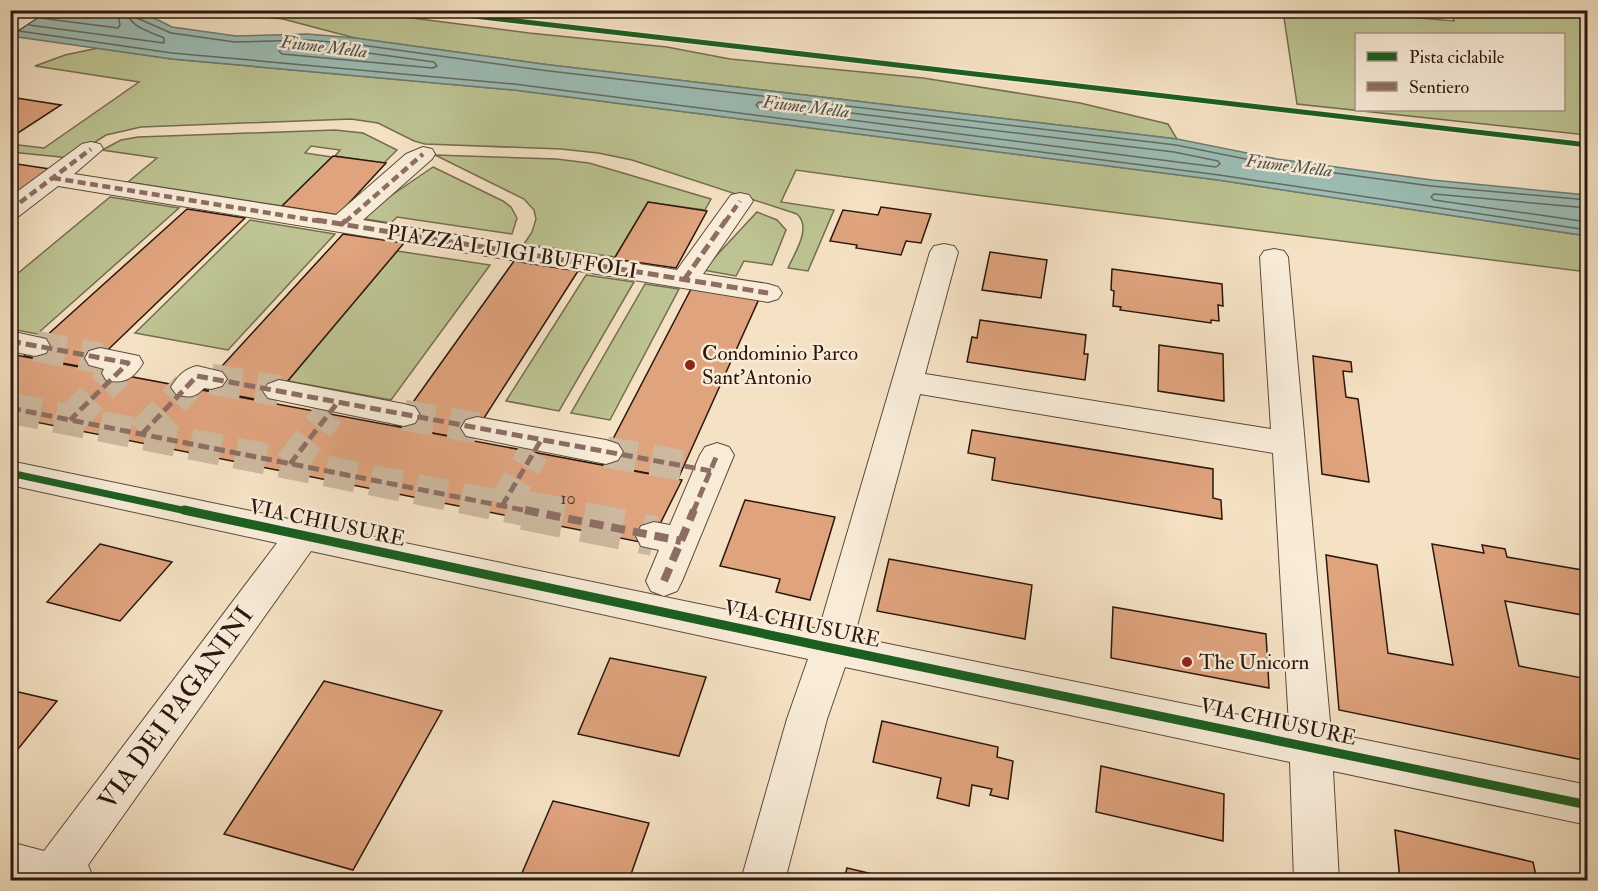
<svg xmlns="http://www.w3.org/2000/svg" width="1598" height="891" font-family="'IM FELL Double Pica',serif">
<rect width="100%" height="100%" fill="#f5e2c4"/>
<filter id="stains"><feTurbulence type="fractalNoise" baseFrequency=".00333" numOctaves="4"/><feColorMatrix values="0 0 0 0 .2 0 0 0 0 .09 0 0 0 0 .02 0 0 0 .5 -.17"/></filter>
<radialGradient id="worn" r=".72"><stop offset=".6" stop-color="#630" stop-opacity="0"/><stop offset="1" stop-color="#630" stop-opacity=".3"/></radialGradient>
<g fill="#bdc392" stroke="#746d50" stroke-width="1.5" fill-rule="evenodd">
<polygon points="205,11 357,11 529,33 667,47 730,59 923,78 1080,103 1168,124 1177,139 542,64 355,38 283,19"/>
<path d="M1283,11H1340L1454,21L1450,11H1587V135L1297,104ZM1564,34V110H1356V34Z"/>
<path d="M98,48L172,59L514,90L1218,180L1587,236V272L984,196L796,170L781,202L834,210L808,271L788,268C795,252 812,228 797,214L632,160L598,153L561,149L425,144L414,141L378,123L351,119L141,127L106,135L70,158L11,152V144L44,148L139,82L35,66L65,55Z"/>
<polygon points="335,130 363,133 397,150 384,163 335,156 340,150 311,146 305,153 332,157 282,206 128,182 157,158 102,150 121,140 138,137"/>
<polygon points="435,155 556,159 589,163 711,199 705,210 648,202 615,257 524,244 532,232 536,219 534,210 524,199"/>
<polygon points="433,167 503,201 511,207 517,218 512,234 397,217 391,223 358,218"/>
<polygon points="110,197 179,208 37,334 11,329 11,279"/>
<polygon points="757,212 777,220 786,230 772,265 744,261 736,276 703,270"/>
<polygon points="250,220 335,234 228,350 135,333"/>
<polygon points="397,251 490,265 391,400 288,381"/>
<polygon points="586,275 634,282 559,411 506,401"/>
<polygon points="645,284 679,289 610,420 571,413"/>
</g>
<polygon fill="#9cbdb5" stroke="#6f7b72" stroke-width="1.5" points="11,11 129,11 154,18 172,27 236,36 307,34 355,38 542,64 1177,139 1277,159 1432,180 1587,195 1587,236 1218,180 514,90 172,59 11,36"/>
<g fill="none" stroke-linecap="round" stroke-linejoin="round">
<g stroke="#646a61" stroke-width="1.5">
<polyline points="134,10 137,18 171,33 235,42 307,40 354,44 541,70 1176,145 1276,165 1431,186 1588,200"/>
<polyline points="40,18 118,28 120,25 117,10"/>
<path d="M29,25L164,43V38C149,31 130,28 126,10"/>
<polyline points="19,31 172,53 514,84 1219,175 1588,230"/>
<polygon points="282,48 353,51 434,62 437,66 433,68 282,54 279,51"/>
<polygon points="759,102 1174,152 1218,161 1220,164 1216,167 759,108 756,105"/>
<polyline points="1588,208 1434,194 1431,197 1434,200 1588,222"/>
</g>
</g>
<g fill="#dfa37e" stroke="#2b170d" stroke-width="1.5">
<polygon points="10,97 61,105 18,133 10,132"/>
<polygon points="333,156 386,163 338,215 282,206"/>
<polygon points="10,163 50,169 10,199"/>
<polygon points="648,202 707,211 676,268 614,259"/>
<polygon points="881,207 931,214 921,243 906,241 901,255 856,248 857,245 830,241 843,210 878,215"/>
<polygon points="187,209 245,218 89,368 24,356"/>
<polygon points="343,234 404,243 270,402 201,389"/>
<polygon points="990,252 1047,260 1041,298 982,290"/>
<polygon points="514,261 578,271 470,440 396,426"/>
<polygon points="1112,269 1222,284 1223,306 1218,305 1219,321 1211,320 1211,323 1120,310 1121,307 1113,306 1114,291 1111,290"/>
<polygon points="691,289 759,299 678,479 600,464"/>
<polygon points="980,320 1086,335 1084,354 1088,354 1085,380 967,362 972,337 977,338"/>
<polygon points="1159,345 1223,354 1224,401 1158,391"/>
<polygon points="10,354 682,480 650,544 10,417"/>
<polygon points="1313,356 1351,362 1352,372 1343,371 1346,397 1358,399 1369,482 1322,474"/>
<polygon points="972,430 1213,469 1213,498 1221,500 1222,519 992,480 995,458 968,453"/>
<polygon points="745,500 835,517 810,600 776,592 780,579 720,566"/>
<polygon points="100,544 172,562 120,621 47,602"/>
<polygon points="1432,544 1484,553 1482,545 1505,549 1507,557 1588,571 1588,616 1505,601 1519,666 1588,679 1588,761 1339,710 1326,555 1377,565 1388,653 1453,665"/>
<polygon points="889,559 1032,585 1025,639 877,611"/>
<polygon points="1113,607 1266,634 1269,688 1111,658"/>
<polygon points="610,658 706,677 679,756 578,734"/>
<polygon points="324,681 442,711 353,870 224,834"/>
<polygon points="10,690 57,701 10,759"/>
<polygon points="882,721 998,747 997,757 1013,761 1008,799 990,795 992,789 972,785 969,806 937,798 941,778 873,762"/>
<polygon points="1101,766 1224,794 1223,841 1096,812"/>
<polygon points="553,801 649,823 629,880 519,880"/>
<polygon points="1395,830 1533,862 1537,880 1400,880"/>
<polygon points="847,868 898,880 844,880"/>
</g>
<g fill="none" stroke-linecap="round" stroke-linejoin="round">
<g stroke="#cdb99f" stroke-width="31" stroke-dasharray="31 15" stroke-linecap="butt">
<polyline points="35,346 100,358"/>
<polyline points="211,379 279,391"/>
<polyline points="10,408 532,512"/>
<polyline points="404,415 477,428"/>
<polyline points="70,420 117,373"/>
<polyline points="142,434 187,387"/>
<polyline points="606,452 684,466"/>
<polyline points="290,464 329,413"/>
<polyline points="502,506 534,452"/>
</g>
<polyline stroke="#cdb99f" stroke-width="40" stroke-dasharray="40 20" stroke-linecap="butt" points="524,510 654,536"/>
<g stroke="#5e4a3b" stroke-width="2">
<g id="street">
<polygon points="91,142 100,144 103,149 74,174 336,215 406,154 423,147 432,149 435,154 432,159 363,220 677,270 731,195 740,193 749,195 753,201 703,274 768,284 778,287 782,293 778,299 768,302 58,186 19,216 10,218 10,197 82,144"/>
<path d="M944,244L954,246L958,252L925,374L1271,429L1260,257L1264,251L1274,249L1284,251L1288,257L1331,733L1588,785V825L1333,771L1339,880H1294L1290,762L845,667L827,719L785,880H741L787,719L808,659L311,551L88,865L94,880H10V842L44,851L277,543L10,485V461L819,629L930,252L934,246ZM920,394L1273,453L1289,725L854,637Z"/>
<polygon points="10,331 46,339 50,346 46,353 35,356 10,351"/>
<path d="M100,348L139,356L143,363C134,378 124,385 106,380L102,373L104,369L89,365L85,358L89,351Z"/>
<path d="M197,366L222,372L227,379L222,386L211,389L204,388C195,398 188,398 176,394L171,387C178,376 184,369 197,366Z"/>
<polygon points="279,380 404,404 415,407 420,415 415,423 404,426 268,398 263,391 268,384"/>
<polygon points="477,417 606,440 618,444 623,452 618,460 606,464 466,436 461,428 466,420"/>
<polygon points="717,443 729,447 734,455 682,581 677,591 664,596 651,591 646,581 659,550 641,546 636,536 641,526 654,522 670,525 700,455 705,447"/>
</g>
</g>
<g stroke="#2b170d" stroke-width="2">
<polygon id="secondary" points="23,10 49,10 17,31 10,33 10,18"/>
</g>
<use href="#street" fill="#f8ecd9" fill-rule="evenodd"/>
<use href="#secondary" fill="#f8ecd9" fill-rule="evenodd"/>
<g stroke="#8d6e63" stroke-width="4.5" stroke-dasharray="8 4.5" stroke-linecap="butt">
<polyline points="370,10 428,18"/>
<polyline points="53,178 325,222"/>
<polyline points="10,210 91,149"/>
<polyline points="345,222 423,154"/>
<polyline points="725,222 740,201"/>
</g>
<g stroke="#8d6e63" stroke-width="5" stroke-dasharray="11 5" stroke-linecap="butt">
<polyline points="316,220 768,293"/>
<polyline points="341,225 346,220"/>
<polyline points="684,280 726,220"/>
<polyline points="10,341 128,363 70,420"/>
<polyline points="10,408 533,512"/>
<polyline points="142,434 197,376 711,471"/>
<polyline points="290,464 338,402"/>
<polyline points="502,506 541,440"/>
<polyline points="693,512 717,455"/>
</g>
<g stroke="#8d6e63" stroke-width="8" stroke-dasharray="14 8" stroke-linecap="butt">
<polyline points="525,510 681,541"/>
<polyline points="664,581 694,510"/>
</g>
<g stroke="#f8ecd9" stroke-width="8">
<polyline id="cycleway-far2" points="422,10 1588,145"/>
</g>
<g stroke="#f8ecd9" stroke-width="10">
<polyline id="cycleway-far1" points="10,473 191,512"/>
</g>
<g stroke="#f8ecd9" stroke-width="13">
<polyline id="cycleway" points="184,510 831,648 1588,805"/>
</g>
<use href="#cycleway-far2" stroke="#1b5e20" stroke-width="5"/>
<use href="#cycleway-far1" stroke="#1b5e20" stroke-width="7"/>
<use href="#cycleway" stroke="#1b5e20" stroke-width="9"/>
</g>
<g fill="#8f2418" stroke="#f8ecd9" stroke-width="2">
<circle cx="690" cy="365" r="6"/>
<circle cx="1187" cy="662" r="6"/>
</g>
<g text-anchor="middle" dominant-baseline="central" stroke-width="5" stroke-linejoin="round" paint-order="stroke">
<g font-size="18" font-style="italic" fill="#535148" stroke="#f8ecd9">
<text transform="translate(324 47) rotate(7)">Fiume Mella</text>
<text transform="translate(806 107) rotate(7)">Fiume Mella</text>
<text transform="translate(1289 166) rotate(7)">Fiume Mella</text>
</g>
<g font-size="18" fill="#583a29">
<text x="568" y="498">10</text>
</g>
<g font-size="21" fill="#2b170d" stroke="#f8ecd9">
<text transform="translate(512 252) rotate(9)">PIAZZA LUIGI BUFFOLI</text>
<text transform="translate(327 523) rotate(12)">VIA CHIUSURE</text>
<text transform="translate(802 624) rotate(12)">VIA CHIUSURE</text>
<text transform="translate(1278 722) rotate(12)">VIA CHIUSURE</text>
</g>
<g font-size="21" fill="#2b170d" stroke="#f8ecd9" text-anchor="start">
<text x="702" y="353">Condominio Parco<tspan x="702" dy="24">Sant'Antonio</tspan></text>
<text x="1199" y="662">The Unicorn</text>
</g>
<g font-size="26" fill="#2b170d" stroke="#f8ecd9">
<text transform="translate(176 708) rotate(-54)">VIA DEI PAGANINI</text>
</g>
</g>
<rect width="1598" height="891" fill="none" stroke="#f5e2c4" stroke-width="36"/>
<rect x="12" y="12" width="1574" height="867" fill="none" stroke="#2b170d" stroke-width="3"/>
<rect x="18" y="18" width="1562" height="855" fill="none" stroke="#2b170d" stroke-width="1.5"/>
<rect x="1355" y="33" width="210" height="78" fill="#f8ecd9" stroke="#a69787" stroke-width="1.5"/>
<rect x="1367" y="52" width="30" height="9" fill="#1b5e20" stroke="#a69787" stroke-width="1.5"/>
<text x="1409" y="63" font-size="18" fill="#2b170d">Pista ciclabile</text>
<rect x="1367" y="82" width="30" height="9" fill="#8d6e63" stroke="#a69787" stroke-width="1.5"/>
<text x="1409" y="93" font-size="18" fill="#2b170d">Sentiero</text>
<rect width="100%" height="100%" filter="url(#stains)"/>
<rect width="100%" height="100%" fill="url(#worn)"/>
</svg>
